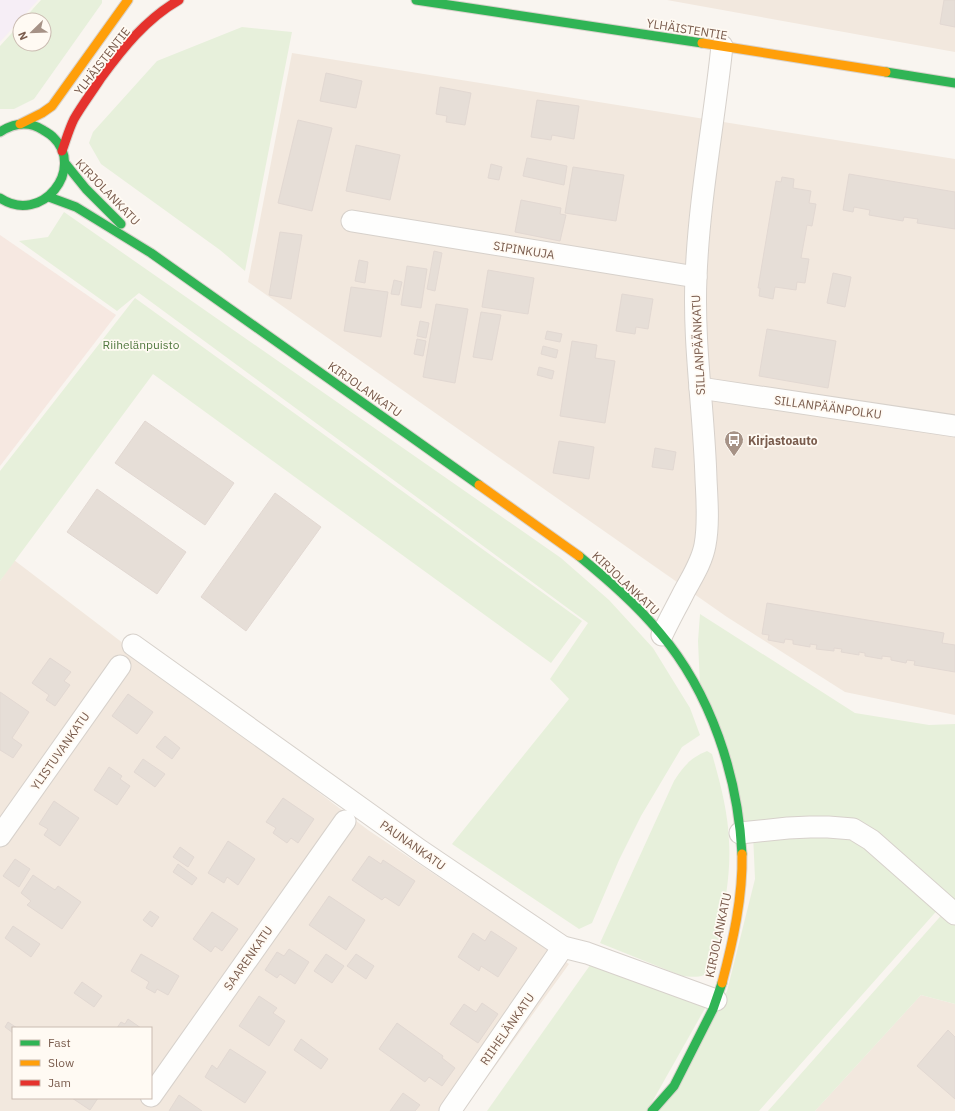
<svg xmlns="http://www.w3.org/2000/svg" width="955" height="1111" font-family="'IBM Plex Sans',sans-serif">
<rect width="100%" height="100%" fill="#f9f5f0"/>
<g fill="#f2e8de" fill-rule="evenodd">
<polygon points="667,0 955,0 955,52"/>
<polygon points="292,53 955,159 955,715 845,692 727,617 248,282"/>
<path d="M14,560L368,830L569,964L463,1111H0V581ZM13,1028H151V1098H13Z"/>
<polygon points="921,995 955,1004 955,1111 815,1111"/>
</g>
<polygon fill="#f6e8e1" points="0,235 116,315 0,466"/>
<polygon fill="#f6eef6" points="0,0 38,0 0,42"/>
<g fill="#e7f0db">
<polygon points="41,0 102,0 102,3 34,99 14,109 0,109 0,46 20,24 20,44 44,44 44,20 23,20"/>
<polygon points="242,27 292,32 245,271 220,250 101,164 89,143 93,132 157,61"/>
<polygon points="64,212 561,558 609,600 653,648 690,708 700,735 682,747 641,816 619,860 592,923 579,929 452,844 569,699 550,679 588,623 139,293 117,311 19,241 48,237"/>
<polygon points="135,298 582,621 551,663 153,374 0,581 0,471"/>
<polygon points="700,614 855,713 929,725 955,724 955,910 857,823 744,831 700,686 698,641"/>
<path d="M707,751L712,754C720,782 728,812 729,841C731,872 725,904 719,935C718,942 715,963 712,968C706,979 692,977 682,976L600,943L674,781C684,766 690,758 707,751Z"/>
<polygon points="753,834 856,834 941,906 759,1111 657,1111 727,991 755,879"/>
<polygon points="946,910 955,918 955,1004 921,995 815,1111 768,1111"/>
<polygon points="593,961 708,1003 647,1111 487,1111"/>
</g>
<g fill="#e6ded7" stroke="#e2d8d2">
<polygon points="944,0 955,0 955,27 940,24"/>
<polygon points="326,73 362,81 356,108 320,101"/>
<polygon points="440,87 471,93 465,125 446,122 447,116 436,114"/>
<polygon points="537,100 579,106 574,139 552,135 551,140 531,137"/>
<polygon points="298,120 332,128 312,211 278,203"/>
<polygon points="356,145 400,155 390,200 346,191"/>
<polygon points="527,158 567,166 564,185 523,176"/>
<polygon points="491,164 502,167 499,180 488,178"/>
<polygon points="573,167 624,175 616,221 565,213"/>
<polygon points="849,174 955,192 955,229 917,223 918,219 904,217 903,221 869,215 870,210 854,207 853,212 843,210"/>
<polygon points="782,177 794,179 793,188 811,191 809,203 816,204 812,226 807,225 801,258 809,259 805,283 797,282 796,290 775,287 773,299 759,296 760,288 758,288 776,181 781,182"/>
<polygon points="521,200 561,208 560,214 566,215 560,241 515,232"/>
<polygon points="280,232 302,235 291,299 269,295"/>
<polygon points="434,251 442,253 435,291 427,289"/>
<polygon points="359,260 368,262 365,283 355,281"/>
<polygon points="407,266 427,269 421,308 401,305"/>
<polygon points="488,270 534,278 528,314 482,307"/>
<polygon points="833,273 851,277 845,307 827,303"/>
<polygon points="394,280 402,282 399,295 391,294"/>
<polygon points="351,287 388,292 381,337 344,331"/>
<polygon points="622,294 653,299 648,329 636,327 635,334 616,331"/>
<polygon points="436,304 468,309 455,383 423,377"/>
<polygon points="481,312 501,315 492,360 473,357"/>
<polygon points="420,321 429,323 426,338 417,336"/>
<polygon points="767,329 836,341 828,388 759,376"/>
<polygon points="547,331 562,334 560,342 545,339"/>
<polygon points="417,339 426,341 423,356 414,354"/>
<polygon points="572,341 597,345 595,358 615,361 605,423 560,416"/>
<polygon points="543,346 558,350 556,358 541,354"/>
<polygon points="539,367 554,371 552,379 537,375"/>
<polygon points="145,421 234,483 205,525 115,463"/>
<polygon points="559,441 594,447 589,479 553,473"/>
<polygon points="655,448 676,452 673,470 652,467"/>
<polygon points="97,489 186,552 157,594 67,532"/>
<polygon points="275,493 321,527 246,631 201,597"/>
<polygon points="767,603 944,633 942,643 955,645 955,672 914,665 915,661 907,660 906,663 891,660 891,657 882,656 882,659 865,656 865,653 859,652 859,655 841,652 842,649 834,648 834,651 816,649 817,645 810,644 810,647 793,644 793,640 785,639 784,643 768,640 769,635 762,634"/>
<polygon points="50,658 71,672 64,681 70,685 55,706 46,700 49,695 32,683"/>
<polygon points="0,692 29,712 12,738 22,745 13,758 0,750"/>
<polygon points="128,694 153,712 137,734 112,716"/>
<polygon points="165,736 180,748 172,759 156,747"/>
<polygon points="143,759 165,774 155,787 134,772"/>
<polygon points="109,767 122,776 120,779 130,786 117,805 94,790"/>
<polygon points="283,798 314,819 298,843 291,838 287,843 273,833 276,828 266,822"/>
<polygon points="54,801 79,818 60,846 44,835 48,829 39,824"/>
<polygon points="228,841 255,859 238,885 227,877 224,883 208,873"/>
<polygon points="180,847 194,857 188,867 173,857"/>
<polygon points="369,856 381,864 383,860 415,881 399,906 385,897 382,900 352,880"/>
<polygon points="15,859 30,869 19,887 3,876"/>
<polygon points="178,864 197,878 192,885 173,872"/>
<polygon points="33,875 55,890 58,886 81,902 62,929 27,905 31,901 21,893"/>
<polygon points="329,896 365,920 346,950 309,925"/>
<polygon points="150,911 159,917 152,927 143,920"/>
<polygon points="212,912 238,929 222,951 215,946 211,952 193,939"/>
<polygon points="13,926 40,944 31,957 5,938"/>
<polygon points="491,931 517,948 498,977 481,966 479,971 458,957 473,933 485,941"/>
<polygon points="289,949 309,962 295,984 280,974 277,978 265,970 277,952 284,956"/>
<polygon points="141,954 179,976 168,995 157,989 155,993 146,988 149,982 131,971"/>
<polygon points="326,954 344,966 332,983 314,971"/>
<polygon points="356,954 374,966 366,979 347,966"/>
<polygon points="82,982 102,996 94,1007 74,993"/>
<polygon points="259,996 277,1008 273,1013 285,1021 269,1046 239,1026"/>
<polygon points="482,1003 498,1014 478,1043 450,1024 464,1004 476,1012"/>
<polygon points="128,1019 141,1028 117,1028 121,1022 125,1024"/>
<polygon points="8,1022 17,1028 13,1028 13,1033 5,1027"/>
<polygon points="397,1023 443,1056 442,1058 455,1068 442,1086 429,1077 425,1082 379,1049"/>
<polygon points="948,1030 955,1037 955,1099 917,1066"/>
<polygon points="301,1039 328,1059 321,1069 294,1050"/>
<polygon points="230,1049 266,1072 245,1103 205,1077 212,1065 217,1069"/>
<polygon points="403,1093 420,1105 415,1111 390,1111"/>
<polygon points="179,1095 202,1111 169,1111"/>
<polygon points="72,1098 98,1098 90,1110"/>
</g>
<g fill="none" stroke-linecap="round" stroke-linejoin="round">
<g stroke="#d7d1cb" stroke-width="23">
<g id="street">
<polyline points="352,221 696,277"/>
<polyline points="700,388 955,426"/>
<path d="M662,635C669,620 677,606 684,592C692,577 702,562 705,545C709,524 707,500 706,479C704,411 693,344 696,277C699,199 714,123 722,46"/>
<polyline points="133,645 421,851 563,947 587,953 716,1000"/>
<polyline points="740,833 788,828 810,827 828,827 853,829 871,840 955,914"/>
<polyline points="0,836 120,666"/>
<polyline points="151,1096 345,821"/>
<polyline points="450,1111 563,947"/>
</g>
</g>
<g stroke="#d9d2cb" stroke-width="11">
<g id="fast">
<polyline points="416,0 702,43"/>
<polyline points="886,72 955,83"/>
<path d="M0,132C14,123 29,121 43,130C46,132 50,134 53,137C86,168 42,226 0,198"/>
<polyline points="65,163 86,189 121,224"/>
<polyline points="49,197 76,207 151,253 479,485"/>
<path d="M579,556C608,580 636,604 660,633C711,693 738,776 742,854"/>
<polyline points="652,1111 674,1086 713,1009 722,983"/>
</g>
</g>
<g stroke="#d9d2cb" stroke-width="11">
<g id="slow">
<polyline points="702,43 886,72"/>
<polyline points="20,124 42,113 52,106 128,0"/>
<polyline points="479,485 579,556"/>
<path d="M722,983C733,941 743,897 742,854"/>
</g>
</g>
<g stroke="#d9d2cb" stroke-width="11">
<path id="jam" d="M62,151C66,140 69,129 74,119C82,105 92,92 101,78C123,48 146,19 179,0"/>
</g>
<use href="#street" stroke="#fefefd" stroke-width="21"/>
<use href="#fast" stroke="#30b455" stroke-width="9"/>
<use href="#slow" stroke="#ff9f0a" stroke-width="9"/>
<use href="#jam" stroke="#e5322d" stroke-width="9"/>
</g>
<defs>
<g id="bus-pin" transform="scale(1)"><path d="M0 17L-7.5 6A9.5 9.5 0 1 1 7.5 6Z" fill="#a69286" stroke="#fffaf3"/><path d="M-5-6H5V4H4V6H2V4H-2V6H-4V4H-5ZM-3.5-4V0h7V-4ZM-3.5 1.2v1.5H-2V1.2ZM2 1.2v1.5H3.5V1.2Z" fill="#fff"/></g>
</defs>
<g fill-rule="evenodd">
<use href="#bus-pin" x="734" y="440"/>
</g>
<g text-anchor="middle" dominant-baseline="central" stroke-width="3.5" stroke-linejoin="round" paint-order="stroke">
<g font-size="12" fill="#7a5c4d" stroke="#fffaf3">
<text transform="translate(687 29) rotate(9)">YLHÄISTENTIE</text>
<text transform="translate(102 61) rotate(-52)">YLHÄISTENTIE</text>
<text transform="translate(108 192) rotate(46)">KIRJOLANKATU</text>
<text transform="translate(524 250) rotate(9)">SIPINKUJA</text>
<text transform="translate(698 345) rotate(-93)">SILLANPÄÄNKATU</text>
<text transform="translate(365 389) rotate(35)">KIRJOLANKATU</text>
<text transform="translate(828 407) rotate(8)">SILLANPÄÄNPOLKU</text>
<text transform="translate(626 583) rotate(43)">KIRJOLANKATU</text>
<text transform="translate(60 751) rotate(-55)">YLISTUVANKATU</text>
<text transform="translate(413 845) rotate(35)">PAUNANKATU</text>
<text transform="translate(718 935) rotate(-78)">KIRJOLANKATU</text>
<text transform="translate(248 958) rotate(-55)">SAARENKATU</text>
<text transform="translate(507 1029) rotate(-55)">RIIHELÄNKATU</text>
</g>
<g font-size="12" fill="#537a41" stroke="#fffaf3">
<text x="141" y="344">Riihelänpuisto</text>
</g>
<g font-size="12" font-weight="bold" fill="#7a5c4d" stroke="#fffaf3" text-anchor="start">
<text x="748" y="440">Kirjastoauto</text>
</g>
</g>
<rect x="12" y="1027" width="140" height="72" fill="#fffaf3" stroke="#cabbb1"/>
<rect x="20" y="1040" width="20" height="6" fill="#30b455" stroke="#cabbb1"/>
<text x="48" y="1047" font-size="12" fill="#7a5c4d">Fast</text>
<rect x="20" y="1060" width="20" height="6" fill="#ff9f0a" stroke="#cabbb1"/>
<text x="48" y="1067" font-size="12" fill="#7a5c4d">Slow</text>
<rect x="20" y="1080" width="20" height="6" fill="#e5322d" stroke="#cabbb1"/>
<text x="48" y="1087" font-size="12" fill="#7a5c4d">Jam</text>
<g transform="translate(32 32) rotate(247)"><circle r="19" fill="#fffaf3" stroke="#cabbb1"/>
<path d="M0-3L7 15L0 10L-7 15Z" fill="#a69286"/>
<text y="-6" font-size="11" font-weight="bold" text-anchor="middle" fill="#7a5c4d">N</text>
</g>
</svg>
